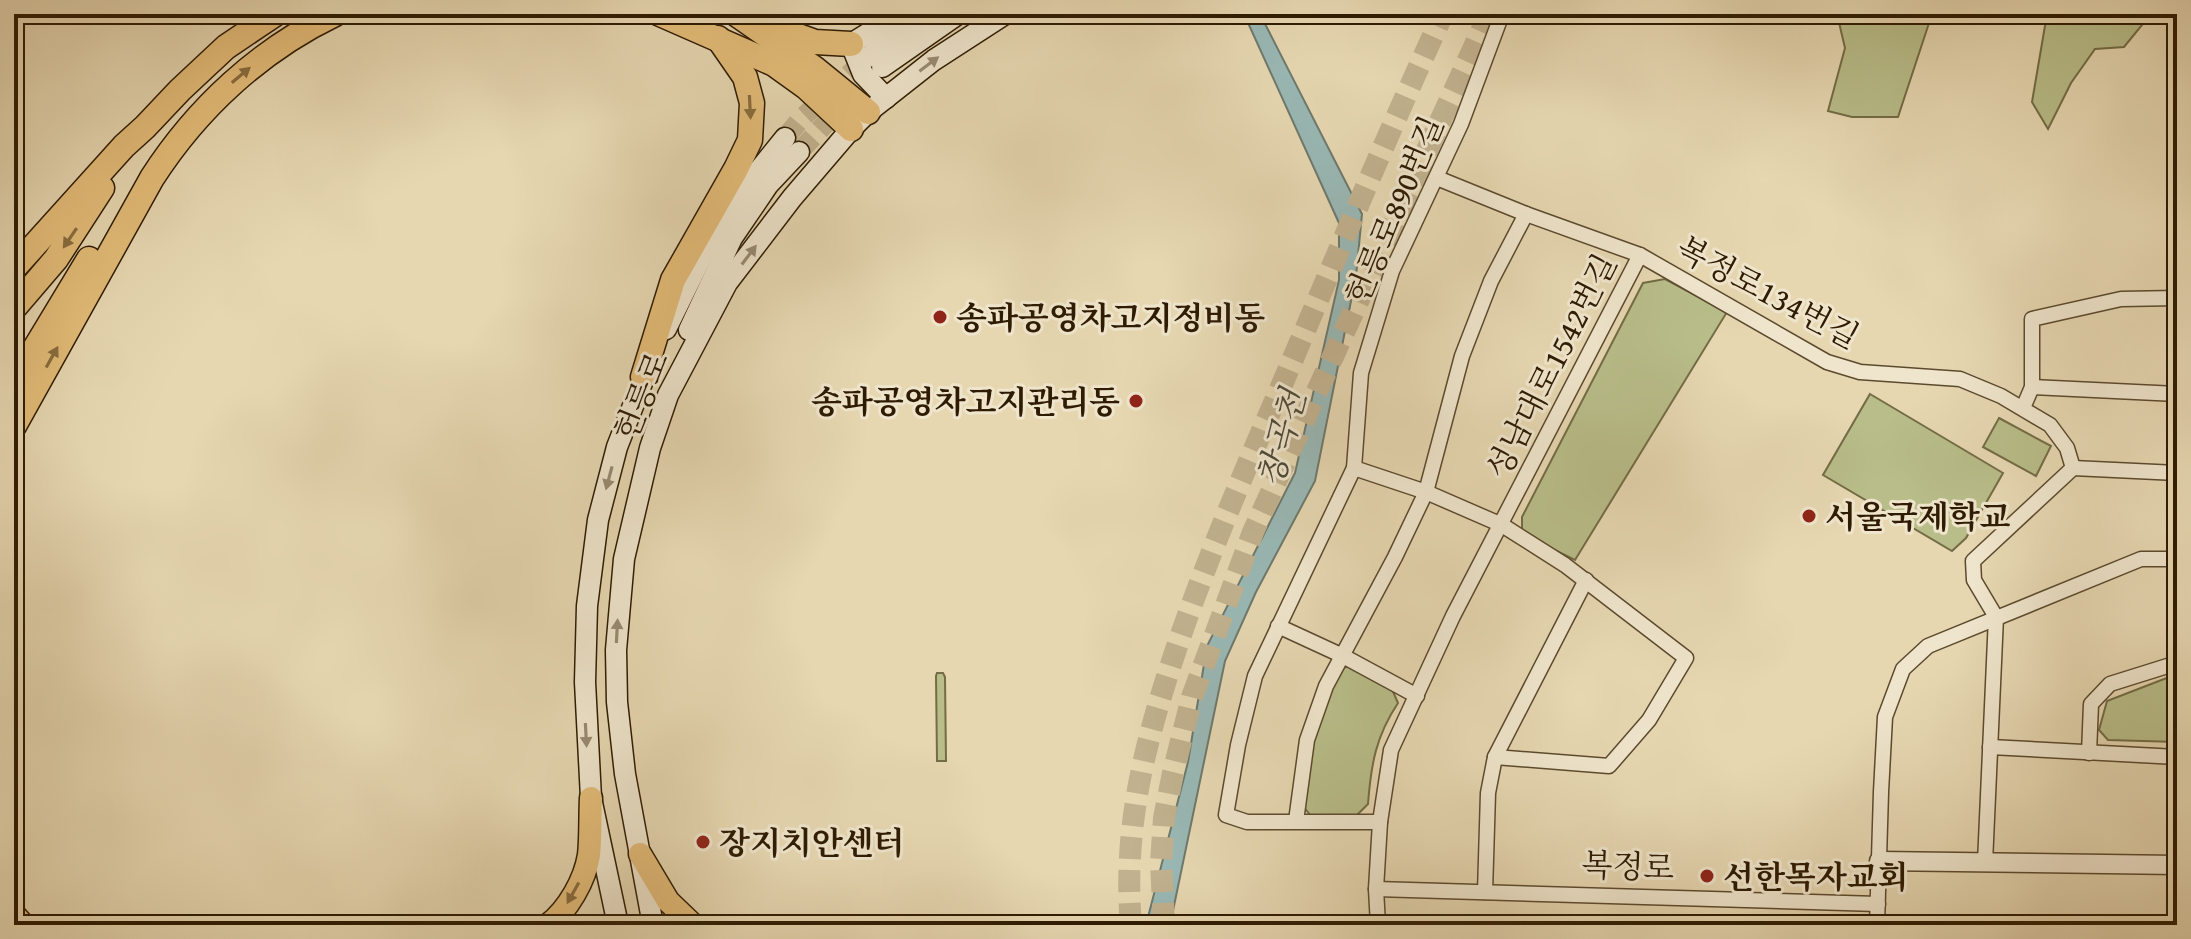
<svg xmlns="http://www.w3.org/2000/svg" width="2191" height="939" font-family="'Gentium Book Plus','Noto Serif KR',serif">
<rect width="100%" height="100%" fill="#e6d7b1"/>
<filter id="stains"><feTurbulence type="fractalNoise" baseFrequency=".0025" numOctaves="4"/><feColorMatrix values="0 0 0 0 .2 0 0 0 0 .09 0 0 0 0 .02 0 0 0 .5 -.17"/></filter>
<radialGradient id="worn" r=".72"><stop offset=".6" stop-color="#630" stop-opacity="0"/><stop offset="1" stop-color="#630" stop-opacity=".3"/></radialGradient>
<g fill="#b8bd89" stroke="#736c46" stroke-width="2">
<polygon points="1837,14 1937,14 1930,20 1898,117 1852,117 1828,111 1845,48"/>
<polygon points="2047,14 2151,14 2124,47 2095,49 2071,83 2048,129 2032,102"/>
<polygon points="1665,279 1727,312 1575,560 1522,534 1522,517 1643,283"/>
<polygon points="1870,394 2003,473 1966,538 1952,551 1823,475"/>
<polygon points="1999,418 2051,446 2036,476 1983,447"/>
<path d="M1354,665L1391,687L1398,703C1376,736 1371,764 1368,804L1357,815L1311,816L1303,806L1311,742L1339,669Z"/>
<polygon points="937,673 943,673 945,677 946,761 937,761 936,676"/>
<polygon points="2177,674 2177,742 2108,740 2099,730 2107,701"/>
</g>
<polygon fill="#99b8b5" stroke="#6e796d" stroke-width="2" points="1244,14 1260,14 1362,214 1356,276 1315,481 1256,592 1225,661 1170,925 1146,925 1188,762 1207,646 1295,473 1339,280 1339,223"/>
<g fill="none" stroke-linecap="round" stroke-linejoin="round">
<g stroke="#c1b18e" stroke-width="20" stroke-dasharray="20 10" stroke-linecap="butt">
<polyline points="785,138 800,120 868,57"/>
<polyline points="799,152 870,76 880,69"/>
</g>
<g stroke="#c1b18e" stroke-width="22" stroke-dasharray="22 11" stroke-linecap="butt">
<path d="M1131,925C1122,820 1149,727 1183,629C1212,547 1246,467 1281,387C1334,262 1386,137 1443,14"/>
<polyline points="1164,925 1161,863 1164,818 1173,773 1192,697 1253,532 1489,14"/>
</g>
<g stroke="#5c4a2e" stroke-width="17">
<g id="minor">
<polyline points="1437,178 1526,214 1640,255 1827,362 1860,372 1960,379 2001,396 2050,425 2067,448 2073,468 1973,561 1974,580 1996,617 1985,863"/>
<polyline points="2032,387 2177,394"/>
<polyline points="2023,408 2032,387 2032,319 2121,299 2177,298"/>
<polyline points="1354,468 1426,492 1502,525 1565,565 1686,658 1649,720 1609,766 1495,757"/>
<polyline points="2073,468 2177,473"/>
<polyline points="1278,626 1343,656 1417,696"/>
<polyline points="1990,747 2177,757"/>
<polyline points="2089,753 2091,704 2110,684 2177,663"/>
<polyline points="1296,821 1307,740 1326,686 1395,557 1426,492 1462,356 1491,281 1526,214"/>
<polyline points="1380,822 1247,822 1226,815 1238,745 1255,676 1354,468 1361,373 1392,271 1461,124 1502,14"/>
<polyline points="1376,889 1878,904"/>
<polyline points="1485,892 1488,793 1495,757 1586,580"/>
<polyline points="1378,925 1376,889 1380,822 1391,750 1453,616 1640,255"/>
<polyline points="1877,925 1881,792 1885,717 1903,669 1928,646 2141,559 2177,559"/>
</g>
</g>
<g stroke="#5c4a2e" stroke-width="21">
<polyline id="tertiary" points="1879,861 2177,865"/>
</g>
<g stroke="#2e1b02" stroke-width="23">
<g id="secondary">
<polyline points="868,57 925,14"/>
<polyline points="882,67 958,14"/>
<polyline points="886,98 863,74 851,44 899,14"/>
<polyline points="666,329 708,244 760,169 785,138"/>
<polyline points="689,330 732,238 768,185 799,152"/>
<polyline points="618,925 591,798 585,682 587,606 598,520 617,447 649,365"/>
<polyline points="653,925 625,774 617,702 616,650 624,559 650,448 668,395 727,283 792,198 851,129 868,112 934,60 1005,14"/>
</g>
</g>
<g stroke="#2e1b02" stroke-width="25">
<g id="primary">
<polyline points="640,854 668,901 693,925"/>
<path d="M548,925C568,910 585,880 589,855C591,837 590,817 591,798"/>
</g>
</g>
<g stroke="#2e1b02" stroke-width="27">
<g id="motorway">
<polyline points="660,14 774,64 806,87 851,129"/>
<polyline points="736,14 814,68 868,112"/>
<polyline points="765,24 815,42 851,44"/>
<polyline points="14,268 124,146 145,127 180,90 226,47 275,14"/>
<polyline points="14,308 56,259 102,188"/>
<polyline points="643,377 673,280 736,169 750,140 752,103 745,77 718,38"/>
<polyline points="14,383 89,259"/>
<path d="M14,426L152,178C197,108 260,50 335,14"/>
<polyline points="14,916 22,925"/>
</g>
</g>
<use href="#minor" stroke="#efe5cc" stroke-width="14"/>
<use href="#tertiary" stroke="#efe5cc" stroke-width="18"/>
<use href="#secondary" stroke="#efe5cc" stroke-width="20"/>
<use href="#primary" stroke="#e3bc78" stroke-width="22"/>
<use href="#motorway" stroke="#e3bc78" stroke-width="24"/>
</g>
<defs><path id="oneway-solid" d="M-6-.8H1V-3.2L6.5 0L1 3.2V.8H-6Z" transform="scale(2)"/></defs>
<g fill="#988a71">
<use href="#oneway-solid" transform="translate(929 64) rotate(-37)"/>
<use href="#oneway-solid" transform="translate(749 255) rotate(-53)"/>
<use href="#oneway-solid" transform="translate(609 478) rotate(105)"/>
<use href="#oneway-solid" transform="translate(617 631) rotate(-87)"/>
<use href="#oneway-solid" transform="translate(586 735) rotate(87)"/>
</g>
<g fill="#886c3d">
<use href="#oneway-solid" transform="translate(241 75) rotate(-40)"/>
<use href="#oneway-solid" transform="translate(750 107) rotate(87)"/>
<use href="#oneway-solid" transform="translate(70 238) rotate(124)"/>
<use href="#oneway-solid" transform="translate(52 357) rotate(-61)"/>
<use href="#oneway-solid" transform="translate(573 893) rotate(119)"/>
</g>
<g fill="#8f2418" stroke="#efe5cc" stroke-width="3">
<circle cx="940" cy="317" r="8"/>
<circle cx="1136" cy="401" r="8"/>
<circle cx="1809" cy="516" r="8"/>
<circle cx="703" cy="842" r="8"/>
<circle cx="1707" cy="876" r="8"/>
</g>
<g text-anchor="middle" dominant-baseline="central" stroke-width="6" stroke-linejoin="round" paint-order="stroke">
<g font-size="32" fill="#2e1b02" stroke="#efe5cc">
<text transform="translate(1394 210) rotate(-67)">헌릉로890번길</text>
<text transform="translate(1768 292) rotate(28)">복정로134번길</text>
<text transform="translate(1551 366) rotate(-63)">성남대로1542번길</text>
<text transform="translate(641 396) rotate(-68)">헌릉로</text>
<text transform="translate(1628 866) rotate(2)">복정로</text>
</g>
<g font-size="32" font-weight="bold" fill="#2e1b02" stroke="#efe5cc" text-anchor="start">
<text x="956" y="317">송파공영차고지정비동</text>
<text x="1120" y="401" text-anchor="end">송파공영차고지관리동</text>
<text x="1825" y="516">서울국제학교</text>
<text x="719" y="842">장지치안센터</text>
<text x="1723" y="876">선한목자교회</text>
</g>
<g font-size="34" font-style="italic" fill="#4e4a38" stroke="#efe5cc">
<text transform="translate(1281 438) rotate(-75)">창곡천</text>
</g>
</g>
<rect width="2191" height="939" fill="none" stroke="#e6d7b1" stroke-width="48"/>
<rect x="16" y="16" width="2159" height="907" fill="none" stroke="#2e1b02" stroke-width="4"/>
<rect x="24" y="24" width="2143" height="891" fill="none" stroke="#2e1b02" stroke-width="2"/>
<rect width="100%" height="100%" filter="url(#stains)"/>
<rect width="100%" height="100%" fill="url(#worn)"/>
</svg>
